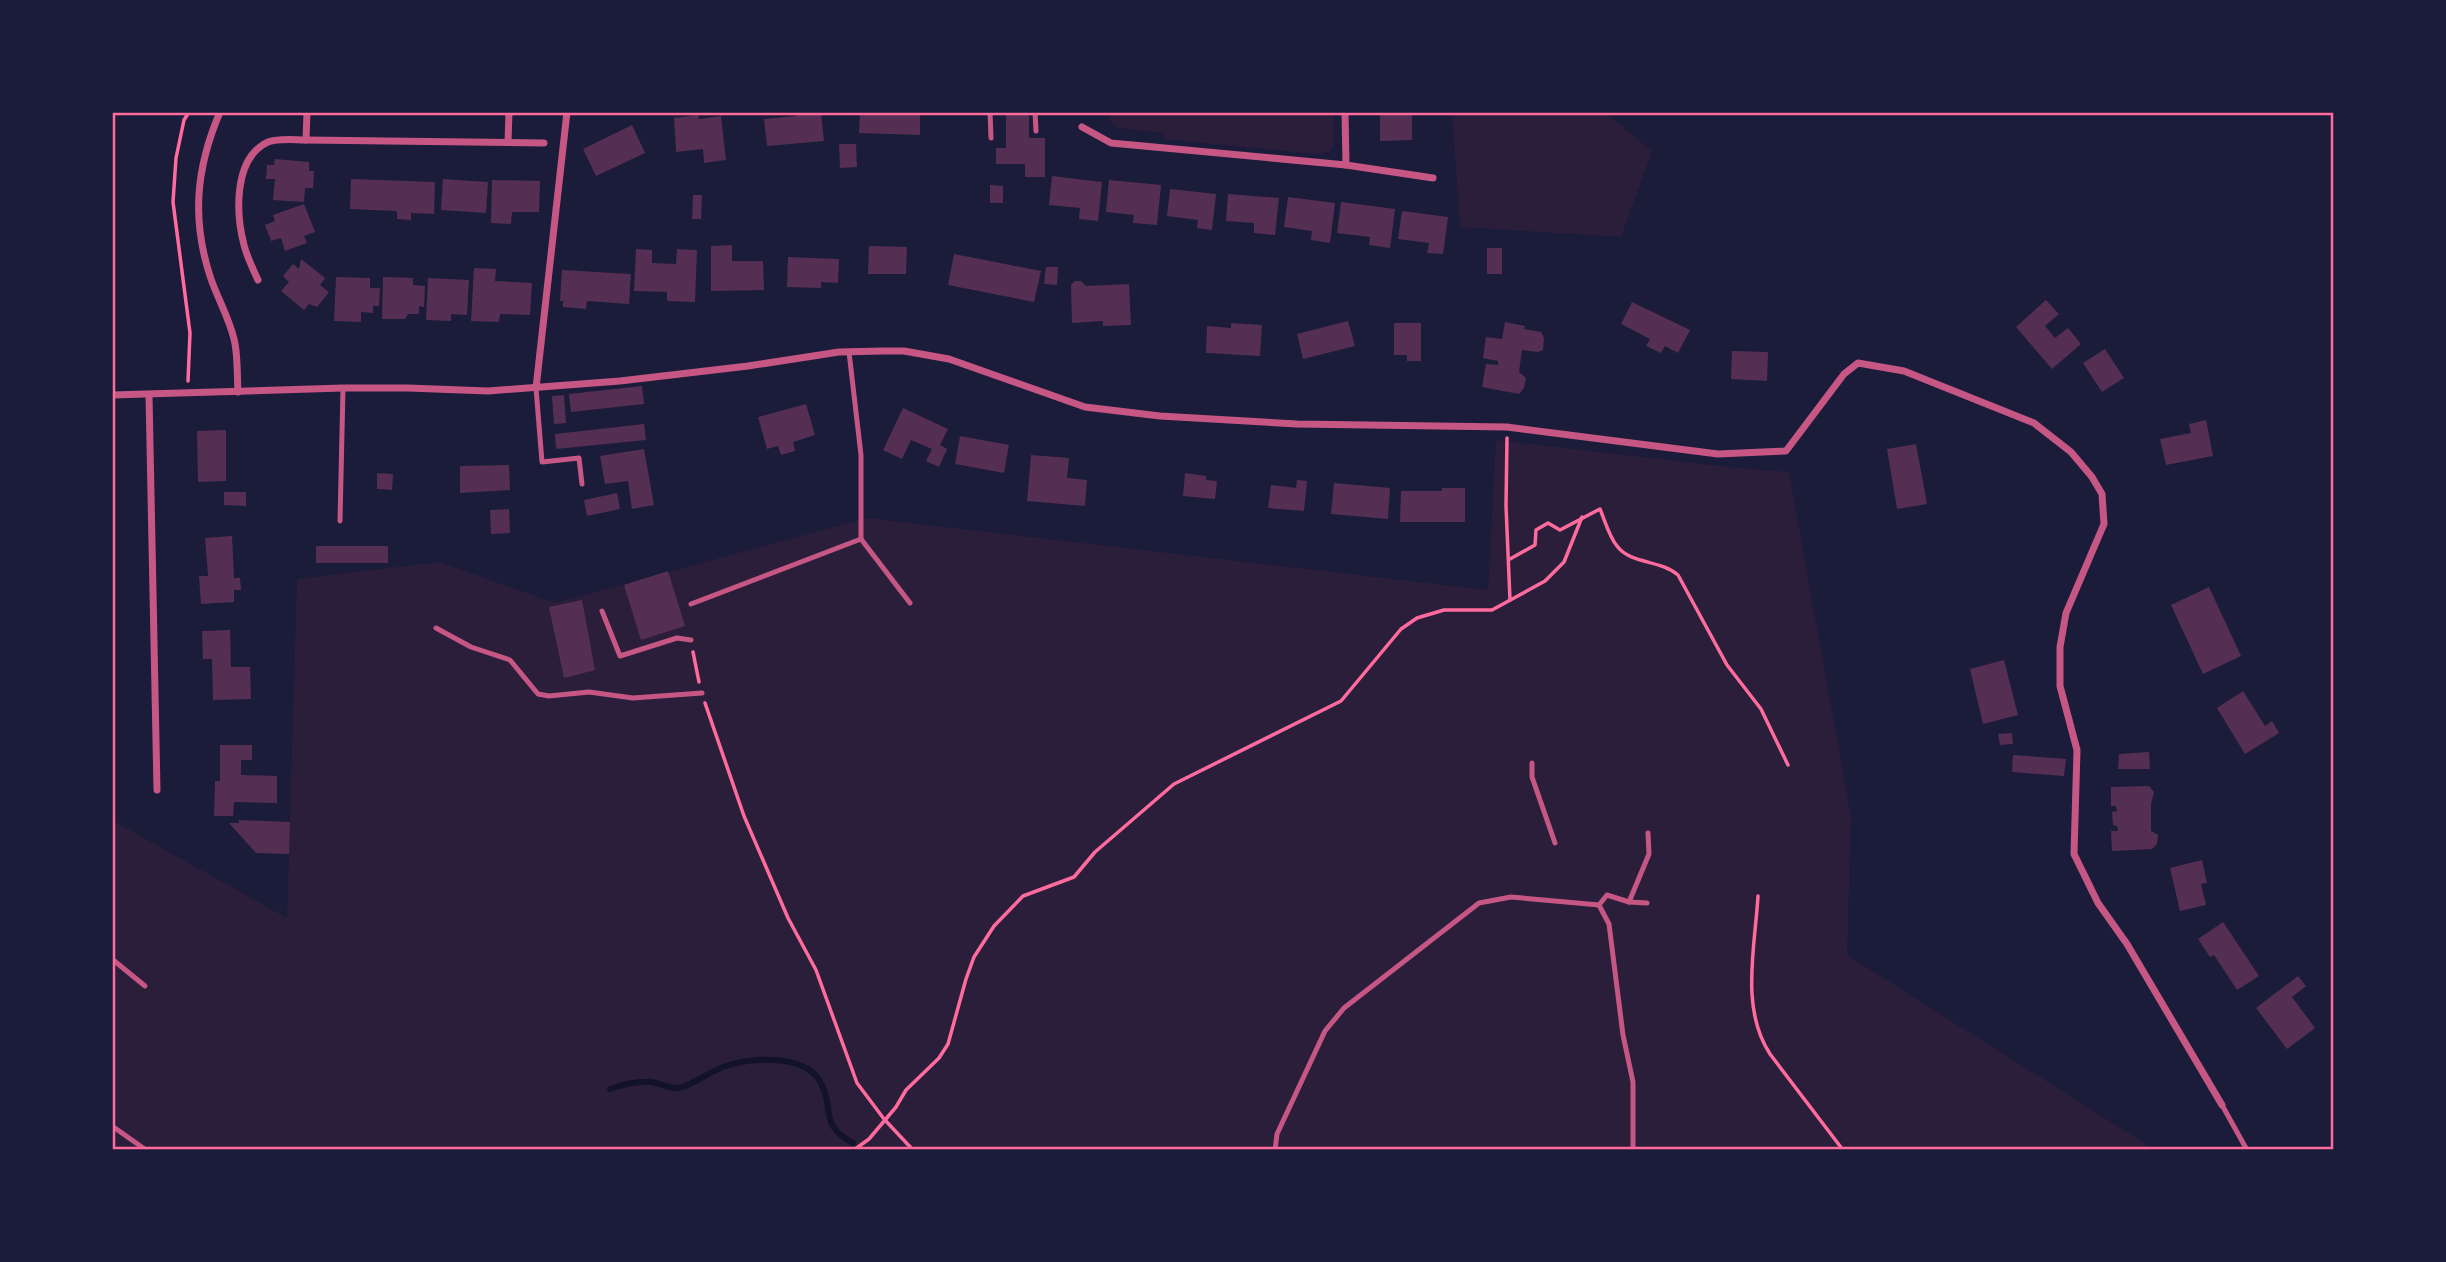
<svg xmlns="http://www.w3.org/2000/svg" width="2446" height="1262" font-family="'Alegreya Sans',sans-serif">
<rect width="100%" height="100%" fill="#1b1b3a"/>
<g fill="#2a1e3b">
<polygon points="1108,112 1334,112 1334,145 1328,152 1317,154 1163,139 1163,133 1119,128 1110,121"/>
<polygon points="1452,112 1605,112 1652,151 1621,237 1460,227"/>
<polygon points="1496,440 1728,467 1789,472 1851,817 1847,955 2144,1143 2150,1150 112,1150 112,820 287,918 297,579 439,562 555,603 867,518 1488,590"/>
</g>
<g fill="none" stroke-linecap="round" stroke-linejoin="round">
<path stroke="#12122b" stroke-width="6" d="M610,1089C624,1084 637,1081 652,1082C661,1084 670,1089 679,1088C695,1084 707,1073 723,1067C748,1058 802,1053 819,1080C836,1107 817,1124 853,1143"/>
</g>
<g fill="#542f53">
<polygon points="796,112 821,112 824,141 767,146 764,119 796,116"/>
<polygon points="860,112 920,112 920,135 859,133"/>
<polygon points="1006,112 1029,112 1029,138 1045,138 1045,177 1025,177 1025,164 996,164 996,148 1006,148"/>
<polygon points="1380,112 1412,112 1412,140 1380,141"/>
<polygon points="698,115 699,119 721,116 726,160 704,163 703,149 676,152 674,118"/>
<polygon points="632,125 645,153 596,176 583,149"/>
<polygon points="839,144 856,144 857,167 840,168"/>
<polygon points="275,159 309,162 309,171 314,171 313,188 305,188 304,202 273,200 275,179 266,179 267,165 274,165"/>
<polygon points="1052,176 1102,182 1098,221 1079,219 1080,208 1049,205"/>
<polygon points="351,179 435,182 434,214 411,213 411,220 397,219 397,211 350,209"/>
<polygon points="443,179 488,182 486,213 441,210"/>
<polygon points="492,180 540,181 539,212 512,212 511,224 491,223"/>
<polygon points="1109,180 1161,185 1157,225 1133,223 1134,215 1106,212"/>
<polygon points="990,185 1003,186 1003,203 990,203"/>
<polygon points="1170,189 1216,194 1212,230 1197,228 1198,220 1167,216"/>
<polygon points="1228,194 1279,198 1275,235 1254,233 1254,223 1226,221"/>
<polygon points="693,195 702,195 701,219 692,219"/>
<polygon points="1288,197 1335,203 1330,243 1311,240 1312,231 1284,227"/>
<polygon points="1341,202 1395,209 1390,248 1369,245 1370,237 1337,233"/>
<polygon points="304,204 315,232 304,236 307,243 285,251 281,238 271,241 265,225 275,221 273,215"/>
<polygon points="1402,211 1448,217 1443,254 1427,253 1429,243 1398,239"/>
<polygon points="732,245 732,261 763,261 764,290 711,291 711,246"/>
<polygon points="869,246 907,247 906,274 868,274"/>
<rect x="1487" y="248" width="15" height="26"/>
<polygon points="636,249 652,250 652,263 676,264 677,249 697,250 695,302 667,301 667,292 634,291"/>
<polygon points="954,254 1041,271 1034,302 948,285"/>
<polygon points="788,257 839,259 838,283 821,282 821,288 787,287"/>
<polygon points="301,259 325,278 320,285 329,292 317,307 309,304 304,310 281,291 289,282 283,276 293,264 299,269"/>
<polygon points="1046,267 1058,267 1057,285 1044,284"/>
<polygon points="474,268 496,269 495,281 532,283 530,315 500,314 499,322 471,321"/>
<polygon points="562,270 631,274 629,304 587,301 586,309 563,307 563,301 560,301"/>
<polygon points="336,277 370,278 370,288 380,288 379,306 373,306 373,313 361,312 361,322 334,321"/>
<polygon points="383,277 413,278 413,285 425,286 424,307 419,306 419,314 408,314 405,319 382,319"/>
<polygon points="428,278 469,280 467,315 451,314 451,321 426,320"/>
<polygon points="1075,281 1081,281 1086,286 1129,284 1131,325 1103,326 1103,321 1072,323 1071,285"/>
<polygon points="2046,300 2059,314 2045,326 2055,338 2068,328 2081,344 2052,369 2016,327"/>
<polygon points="1632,302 1690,330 1678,353 1665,346 1661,353 1646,346 1650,339 1621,324"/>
<polygon points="1348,321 1355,346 1303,359 1297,334"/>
<polygon points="1505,322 1525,326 1524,329 1541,332 1544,338 1543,350 1538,352 1522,350 1519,372 1526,378 1524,388 1519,394 1482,387 1486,364 1498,365 1498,361 1483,358 1486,337 1502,339"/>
<polygon points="1231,323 1262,325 1260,356 1206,353 1207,326 1231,328"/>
<polygon points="1394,323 1421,323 1421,361 1407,361 1407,355 1394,355"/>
<polygon points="2105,349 2124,378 2102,392 2083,363"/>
<polygon points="1732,351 1768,352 1767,381 1731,379"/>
<polygon points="642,386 644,404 571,412 569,394"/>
<polygon points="564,395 566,423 554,424 552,396"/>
<polygon points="806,404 815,435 793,442 795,451 781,455 778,446 767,449 758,417"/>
<polygon points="903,408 948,429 940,445 947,449 939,467 926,461 932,449 911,440 902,459 883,450"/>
<polygon points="2206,420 2213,456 2166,465 2160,439 2191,433 2189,424"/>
<polygon points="644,424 646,440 556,449 555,434"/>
<polygon points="226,430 226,481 198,482 197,431"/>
<polygon points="960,436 1009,445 1004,473 955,464"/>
<polygon points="1916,444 1927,504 1897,509 1887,449"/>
<polygon points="644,449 654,505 632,509 628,481 605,484 600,456"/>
<polygon points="1031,455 1069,458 1067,478 1087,480 1085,506 1027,501"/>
<polygon points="509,465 510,490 460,493 460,466"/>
<polygon points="377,473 393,474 392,490 377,489"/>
<polygon points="1185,473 1206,476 1206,480 1217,481 1215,499 1183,496"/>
<polygon points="1297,480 1307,481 1304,511 1268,508 1271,485 1296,488"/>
<polygon points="1334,483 1390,488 1388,519 1331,514"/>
<polygon points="1442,488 1465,488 1465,522 1400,522 1401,491 1442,491"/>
<polygon points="224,492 246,492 246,506 224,505"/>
<polygon points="617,493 620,509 587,516 584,500"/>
<polygon points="509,509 510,533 491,534 490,510"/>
<polygon points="232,536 234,578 240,578 241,590 234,590 234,602 201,604 199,576 208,576 205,538"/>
<rect x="316" y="546" width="72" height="17"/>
<polygon points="112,547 115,547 114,575 112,575"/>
<polygon points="668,571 685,626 641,640 624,585"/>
<polygon points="2209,587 2241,656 2203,674 2171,605"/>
<polygon points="582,600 595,670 564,678 549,607"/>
<polygon points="230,630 231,667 250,667 251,699 213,700 212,659 203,659 202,631"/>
<polygon points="2004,660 2018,715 1983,724 1970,669"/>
<polygon points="2243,691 2265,726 2272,721 2279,733 2245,754 2217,708"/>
<polygon points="2012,733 2013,744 2000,745 1998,734"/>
<polygon points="220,745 252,745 252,760 241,760 241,775 277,776 277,803 234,802 233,816 214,816 215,781 220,781"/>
<polygon points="2149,752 2150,769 2118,769 2119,754"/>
<polygon points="2013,755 2066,759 2064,776 2012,772"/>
<polygon points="2149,786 2154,792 2151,804 2151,831 2158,835 2157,844 2152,849 2112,851 2111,831 2118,831 2117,826 2113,825 2112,812 2117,811 2116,806 2111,806 2111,787"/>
<polygon points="239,820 290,822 289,854 256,853 229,823 239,823"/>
<polygon points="2202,860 2207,883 2201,884 2206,905 2180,911 2170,868"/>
<polygon points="2223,922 2259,976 2237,990 2214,955 2210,957 2198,939"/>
<polygon points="2298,976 2306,986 2292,997 2315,1028 2287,1049 2256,1008"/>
</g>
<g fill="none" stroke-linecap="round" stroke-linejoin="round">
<g stroke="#ff6b9d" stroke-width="3.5">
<polyline points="188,381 190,333 173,202 176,158 184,120 189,112"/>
<polyline points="1507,438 1506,506 1510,600"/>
<path d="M1510,559L1535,545L1536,530L1548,523L1560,530L1600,509C1605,521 1609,536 1617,546C1630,564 1661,560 1678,575L1727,665L1761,709L1788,765"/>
<polyline points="693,652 699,682"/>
<polyline points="705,703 744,816 788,918 816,970 857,1083 884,1119 913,1150"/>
<path d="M1758,896C1755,948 1740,1008 1770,1054L1843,1150"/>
<polyline points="854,1150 869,1139 896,1107 906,1090 939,1058 948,1044 966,979 974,957 994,926 1023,896 1074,877 1095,852 1174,784 1341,701 1401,629 1417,618 1444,610 1492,610 1545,581 1564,562 1582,517"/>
</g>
<g stroke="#c65784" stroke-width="5">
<polyline points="990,112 991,138"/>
<polyline points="1035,112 1036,131"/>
<polyline points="849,352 861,455 861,539"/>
<polyline points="536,388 542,462 579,458 582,484"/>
<polyline points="340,521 343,388"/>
<polyline points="691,604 861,539 910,603"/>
<polyline points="602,611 620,656 677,638 691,640"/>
<polyline points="436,628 471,647 510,660 538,694 549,696 589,692 633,698 702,693"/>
<polyline points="1532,763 1532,777 1555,843"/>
<polyline points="1629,902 1649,854 1648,833"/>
<polyline points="1599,905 1607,895 1629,902 1647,903"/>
<polyline points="112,959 145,986"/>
<polyline points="2222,1105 2247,1150"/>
<polyline points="112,1126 146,1150"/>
<polyline points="1275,1150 1277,1134 1325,1031 1344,1008 1479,903 1511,897 1599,905 1609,924 1623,1035 1633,1082 1633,1150"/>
</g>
<g stroke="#c65784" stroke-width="7">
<path d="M220,112C196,168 191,220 211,279C218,299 229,318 234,339C238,354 237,376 238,392"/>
<polyline points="1345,112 1346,165"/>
<polyline points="1082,127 1111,143 1346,165 1433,178"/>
<polyline points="306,140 307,112"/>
<polyline points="508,142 509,112"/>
<path d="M258,280C253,269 247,257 244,245C236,214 233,158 268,142C279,138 294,140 306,140L544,143"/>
<polyline points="536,388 567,112"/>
<polyline points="112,395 343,388 408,388 488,391 620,381 748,366 839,352 883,351 904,351 949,359 1085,407 1160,416 1297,424 1507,427 1718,454 1786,451 1844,374 1858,363 1904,371 2034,423 2071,452 2092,477 2102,494 2104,524 2066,613 2060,647 2060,686 2077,750 2074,854 2098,903 2127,944 2222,1105"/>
<polyline points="149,395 157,790"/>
</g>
</g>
<rect width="2446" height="1262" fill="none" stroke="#1b1b3a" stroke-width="228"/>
<rect x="114" y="114" width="2218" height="1034" fill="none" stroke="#ff6b9d" stroke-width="2.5"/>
</svg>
